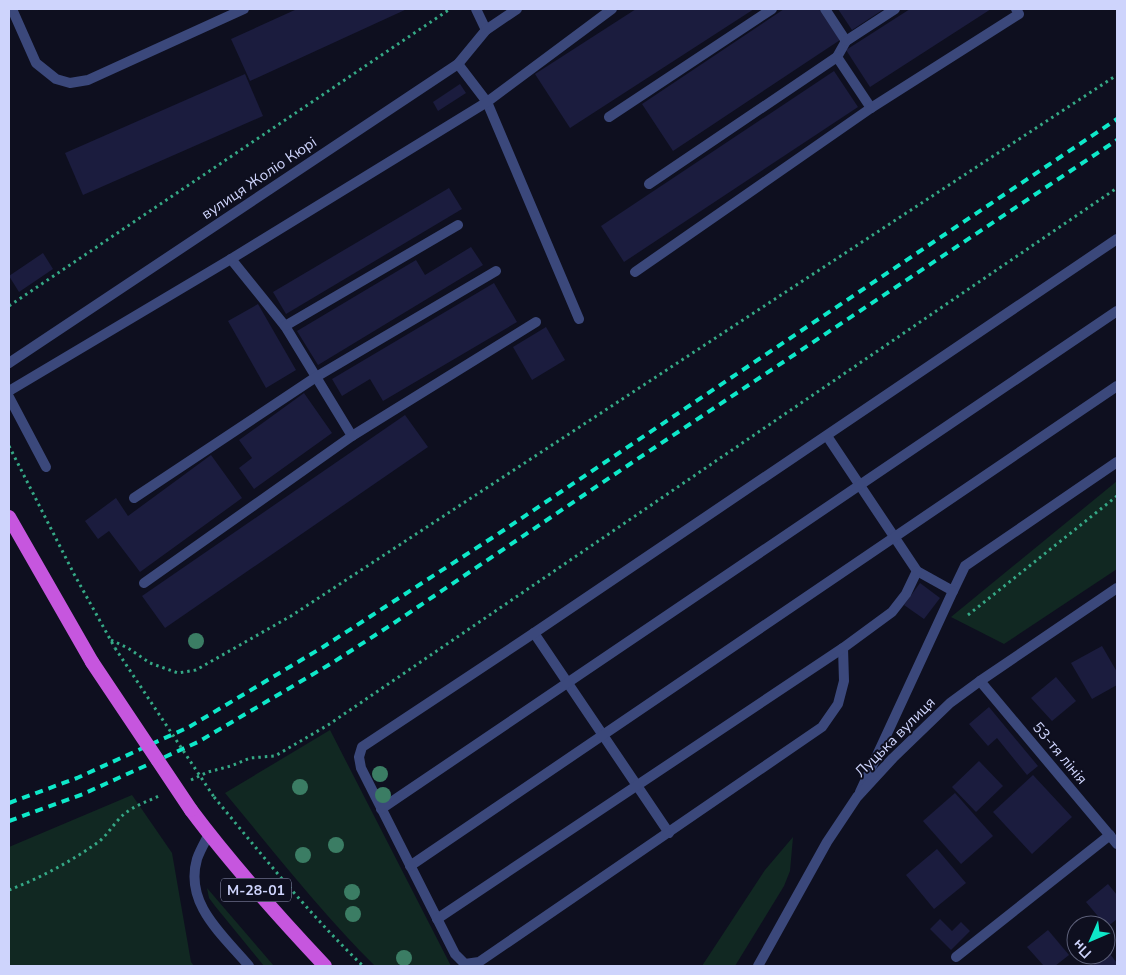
<svg xmlns="http://www.w3.org/2000/svg" width="1126" height="975" font-family="'Nunito Sans',sans-serif">
<rect width="100%" height="100%" fill="#0e0f1f"/>
<g fill="#112822">
<polygon points="1117,481 1117,569 1004,644 951,617"/>
<path d="M330,730L451,966H375C321,912 274,852 225,793Z"/>
<polygon points="132,795 172,853 191,962 194,966 9,966 9,847"/>
<polygon points="793,837 790,871 784,886 735,966 702,966 765,870"/>
<polygon points="207,888 274,966 264,966 215,906 209,898"/>
</g>
<g fill="#1b1c3e">
<polygon points="297,9 407,9 250,81 231,39"/>
<polygon points="636,9 754,9 570,128 535,74"/>
<polygon points="784,9 819,9 840,40 673,151 642,104"/>
<polygon points="838,9 884,9 852,30"/>
<polygon points="910,9 991,9 870,87 846,50"/>
<polygon points="834,71 858,107 624,262 601,226"/>
<polygon points="245,74 263,116 83,195 65,153"/>
<polygon points="460,84 466,93 438,111 433,102"/>
<polygon points="449,188 462,209 286,314 273,292"/>
<polygon points="471,247 483,265 318,365 297,331 416,260 425,275"/>
<polygon points="43,253 53,269 19,292 9,276"/>
<polygon points="494,283 517,322 383,401 370,379 342,396 332,379"/>
<polygon points="258,304 296,370 266,388 228,321"/>
<polygon points="546,327 565,360 532,380 513,347"/>
<polygon points="304,393 332,433 254,489 239,468 252,458 239,440"/>
<polygon points="405,415 428,447 165,628 142,596"/>
<polygon points="211,455 242,498 140,572 109,531 98,539 85,521 116,498 128,516"/>
<polygon points="920,583 940,598 924,619 904,605"/>
<polygon points="1102,646 1117,672 1117,685 1092,699 1071,663"/>
<polygon points="1056,677 1076,701 1052,721 1031,698"/>
<polygon points="989,707 1038,766 1027,775 997,738 988,746 969,724"/>
<polygon points="979,761 1003,786 976,812 952,787"/>
<polygon points="1033,775 1072,817 1032,854 993,812"/>
<polygon points="955,793 993,836 961,864 923,821"/>
<polygon points="937,849 966,883 934,909 906,875"/>
<polygon points="1108,884 1117,895 1117,919 1107,927 1086,902"/>
<polygon points="940,919 952,931 961,922 970,931 951,950 930,929"/>
<polygon points="1048,930 1069,955 1055,966 1044,966 1027,947"/>
<polygon points="1106,949 1117,963 1116,966 1095,966 1087,957 1089,955 1106,955"/>
</g>
<g fill="none" stroke-linecap="round" stroke-linejoin="round">
<g stroke="#35a986" stroke-width="3" stroke-dasharray="2.5 4" stroke-linecap="butt">
<polyline points="9,306 450,9"/>
<polyline points="9,446 74,574 115,648"/>
<polyline points="968,615 1117,496"/>
<polyline points="111,640 128,648 150,663 178,673 196,670 291,616 1117,75"/>
<polyline points="191,780 208,772 231,766 250,758 275,756 328,725 1117,188"/>
<path d="M214,797C262,855 309,914 363,966"/>
<path d="M9,890C40,878 70,862 97,843C107,836 114,823 123,815C133,806 149,801 161,795"/>
</g>
<g stroke="#3b487b" stroke-width="10">
<polyline points="12,9 36,63 56,79 70,83 88,80 244,9"/>
<polyline points="476,9 486,30"/>
<polyline points="825,9 846,41 837,57 871,108"/>
<polyline points="846,41 895,9"/>
<polyline points="458,64 487,102 579,319"/>
<polyline points="609,117 772,9"/>
<polyline points="649,184 837,57"/>
<polyline points="231,259 285,326 352,436"/>
<polyline points="635,272 871,108 1019,14 1016,9"/>
<polyline points="285,326 458,225"/>
<polyline points="9,391 231,259 487,102 612,9"/>
<polyline points="9,397 46,467"/>
<polyline points="827,436 917,571 953,591 965,566 1117,462"/>
<polyline points="134,498 316,377 496,271"/>
<polyline points="144,583 352,436 536,322"/>
<polyline points="534,633 669,833"/>
<polyline points="843,648 844,681 838,704 822,727 479,962 465,964 455,954 361,768 359,757 362,747 534,633 1117,239"/>
<polyline points="860,792 953,591"/>
<polyline points="381,809 1117,311"/>
<path d="M209,834C205,842 200,850 197,859C184,904 223,935 249,966"/>
<polyline points="410,866 1117,386"/>
<polyline points="437,919 843,648 892,612 906,594 917,571"/>
<polyline points="956,957 1110,835"/>
</g>
<g stroke="#3b487b" stroke-width="10">
<polyline points="9,363 458,64 486,30 517,9"/>
<polyline points="980,681 1117,844"/>
<polyline points="758,966 827,842 857,797 893,758 950,703 980,681 1117,588"/>
</g>
<g stroke="#c656de" stroke-width="14">
<polyline points="9,517 92,662"/>
<path d="M191,810C232,865 278,916 325,966"/>
</g>
<g stroke="#0ee8c9" stroke-width="4" stroke-dasharray="8 6" stroke-linecap="butt">
<polyline points="9,803 77,778 189,727 323,647 498,534 1117,119"/>
<polyline points="9,821 83,794 198,742 332,663 394,623 624,468 1117,140"/>
</g>
<polyline stroke="#35a986" stroke-width="3" stroke-dasharray="2.5 4" stroke-linecap="butt" points="115,648 214,797"/>
<polyline stroke="#c656de" stroke-width="14" points="92,662 191,810"/>
</g>
<g fill="#3b7d64">
<circle cx="196" cy="641" r="8"/>
<circle cx="380" cy="774" r="8"/>
<circle cx="300" cy="787" r="8"/>
<circle cx="383" cy="795" r="8"/>
<circle cx="336" cy="845" r="8"/>
<circle cx="303" cy="855" r="8"/>
<circle cx="352" cy="892" r="8"/>
<circle cx="353" cy="914" r="8"/>
<circle cx="404" cy="958" r="8"/>
</g>
<g text-anchor="middle" dominant-baseline="central" stroke-width="4" stroke-linejoin="round" paint-order="stroke">
<rect fill="#0e0f1f" stroke="#9499ba" stroke-width="1" x="221" y="878.5" width="70" height="23" rx="4"/>
<g font-size="14" font-weight="bold" fill="#ced4fc">
<text x="256" y="890">М-28-01</text>
</g>
<g font-size="15" fill="#ced4fc" stroke="#0e0f1f">
<text transform="translate(259 178) rotate(-34)">вулиця Жоліо Кюрі</text>
<text transform="translate(895 737) rotate(-45)">Луцька вулиця</text>
<text transform="translate(1060 753) rotate(50)">53-тя лінія</text>
</g>
</g>
<rect width="1126" height="975" fill="none" stroke="#ced4fc" stroke-width="20"/>
<g transform="translate(1091 940) rotate(225)"><circle r="24" fill="#0e0f1f" stroke="#5b5e77"/>
<path d="M0-4L9 19L0 12L-9 19Z" fill="#0ee8c9"/>
<text y="-8" font-size="14" font-weight="bold" text-anchor="middle" fill="#ced4fc">Пн</text>
</g>
</svg>
